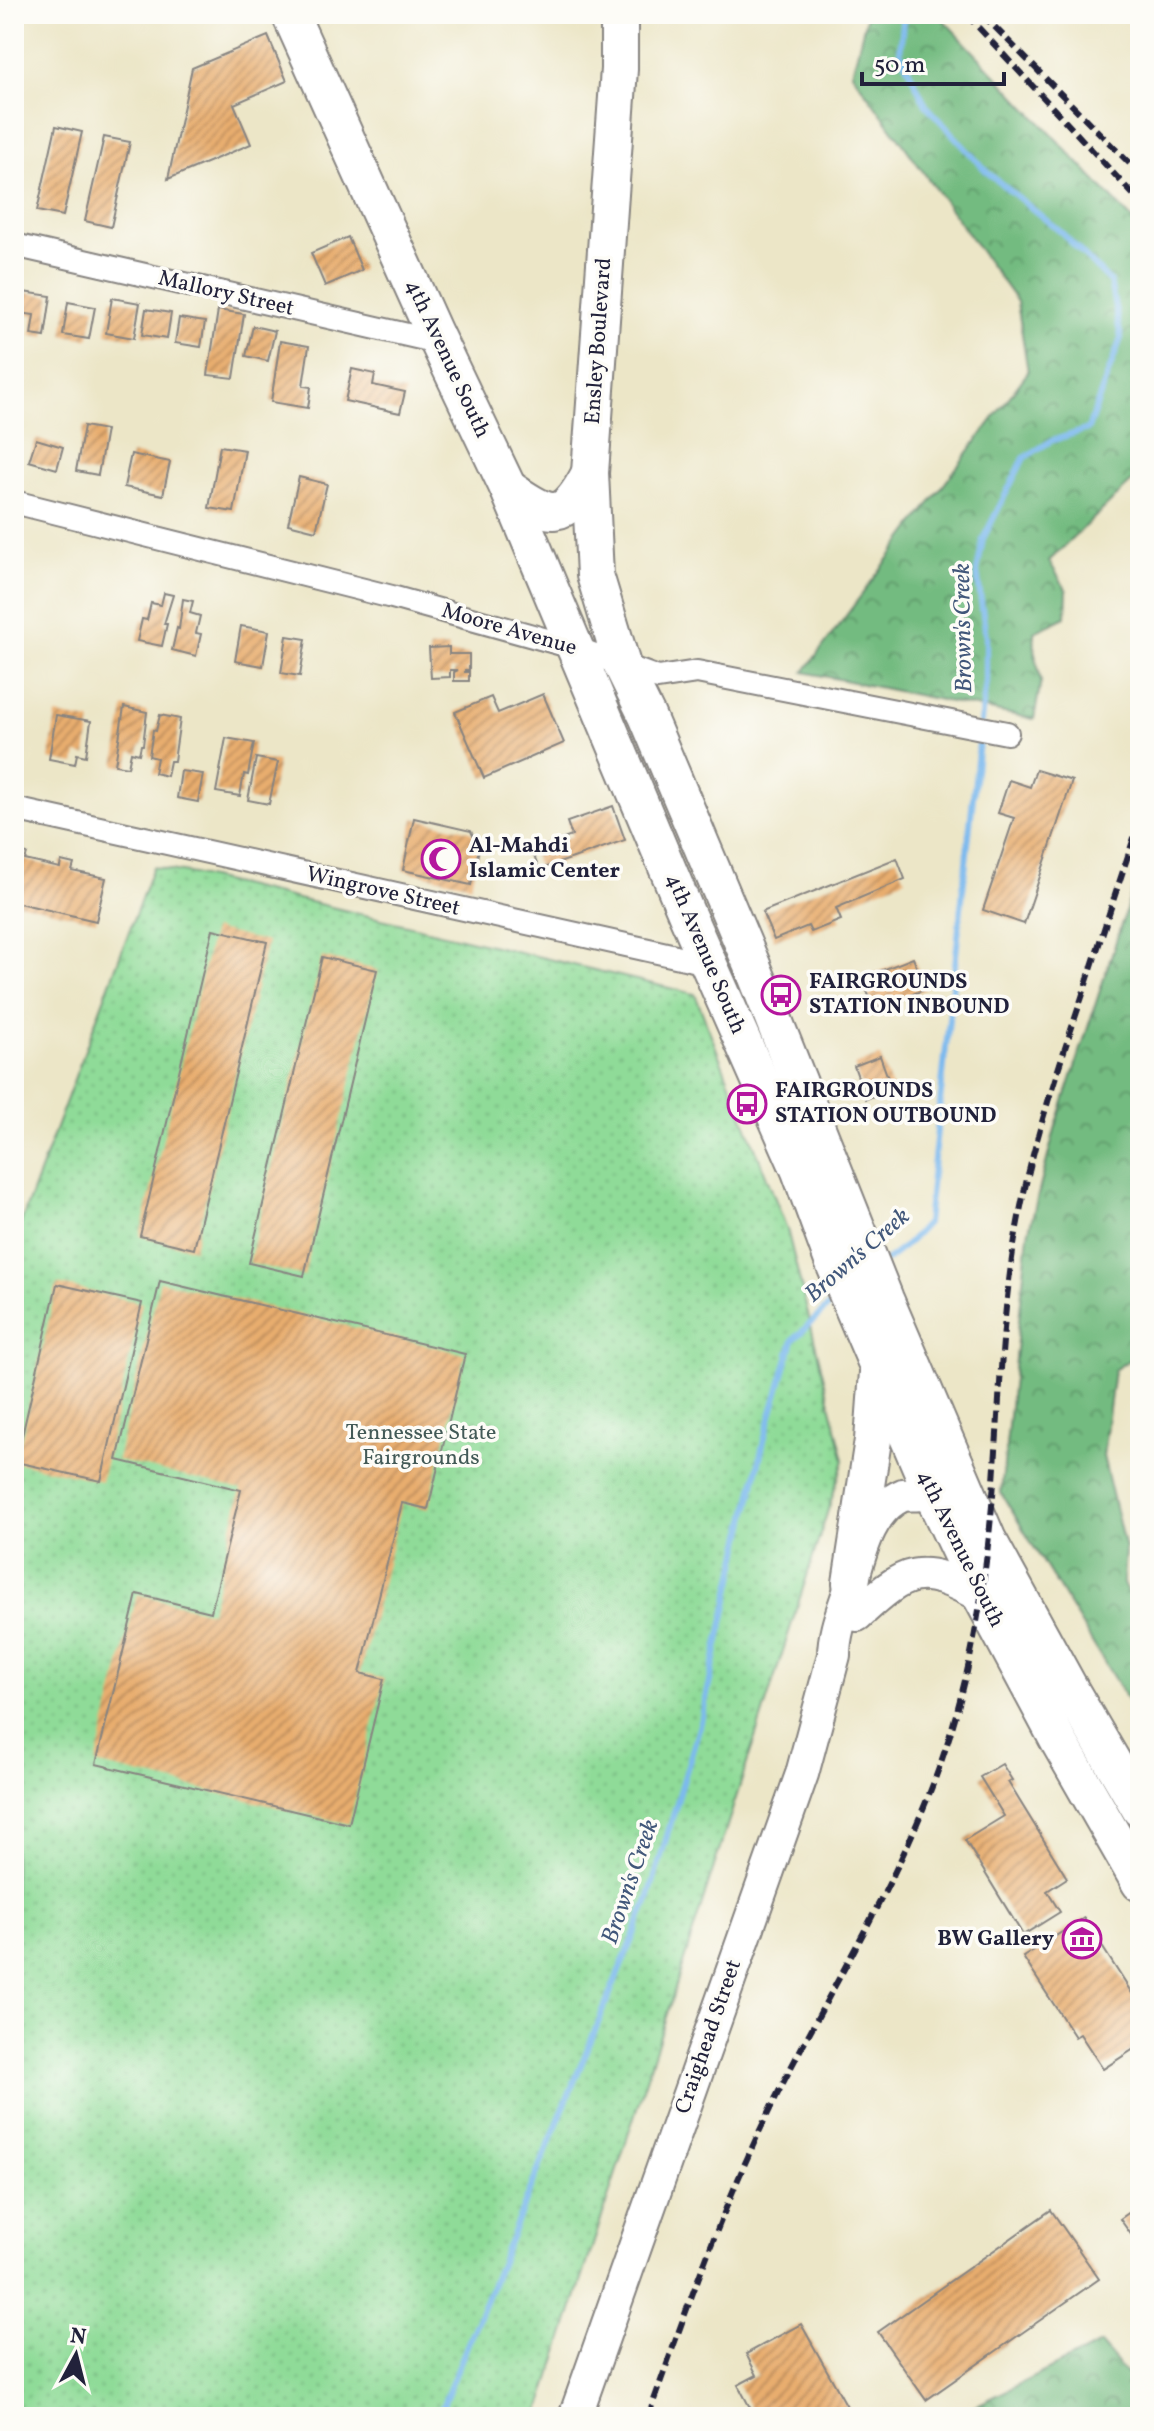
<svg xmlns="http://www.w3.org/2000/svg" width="1154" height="2431" font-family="Vollkorn,serif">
<defs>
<pattern id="forest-crowns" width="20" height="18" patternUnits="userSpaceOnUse" patternTransform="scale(2)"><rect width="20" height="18" fill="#73bb80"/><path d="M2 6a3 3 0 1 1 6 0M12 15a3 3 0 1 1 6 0" fill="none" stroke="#5e986a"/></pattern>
<pattern id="park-dots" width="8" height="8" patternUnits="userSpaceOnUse" patternTransform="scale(2)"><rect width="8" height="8" fill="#8fdb98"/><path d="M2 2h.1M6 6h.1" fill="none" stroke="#7bbc84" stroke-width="1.8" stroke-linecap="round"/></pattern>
<pattern id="building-hatch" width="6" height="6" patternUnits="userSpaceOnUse" patternTransform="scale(2)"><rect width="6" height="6" fill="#e8ad6e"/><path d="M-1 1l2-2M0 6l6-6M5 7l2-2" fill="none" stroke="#bc8c5c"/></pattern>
</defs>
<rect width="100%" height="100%" fill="#fdfcf7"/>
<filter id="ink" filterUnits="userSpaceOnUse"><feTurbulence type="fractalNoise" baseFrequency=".0125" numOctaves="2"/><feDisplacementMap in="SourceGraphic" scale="16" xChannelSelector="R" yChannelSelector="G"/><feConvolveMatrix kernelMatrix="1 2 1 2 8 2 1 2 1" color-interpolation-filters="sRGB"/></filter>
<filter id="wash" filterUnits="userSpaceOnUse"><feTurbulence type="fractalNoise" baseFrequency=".006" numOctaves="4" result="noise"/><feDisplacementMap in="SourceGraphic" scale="32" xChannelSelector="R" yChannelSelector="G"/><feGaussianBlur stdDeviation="1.8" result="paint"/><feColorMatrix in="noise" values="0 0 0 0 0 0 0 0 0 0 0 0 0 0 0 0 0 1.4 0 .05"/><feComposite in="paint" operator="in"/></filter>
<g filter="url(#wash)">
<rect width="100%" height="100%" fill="#ece6c7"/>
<g fill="url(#forest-crowns)" stroke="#4a6e5e" stroke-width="2">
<polygon points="867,14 938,14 1140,228 1140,474 1049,561 1067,591 1066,617 1034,632 1035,653 1041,681 1034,719 804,672 1028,372 1017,302 852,73"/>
<polygon points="1140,867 1140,1212 1134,1233 1135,1304 1140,1310 1140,1370 1129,1360 1114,1370 1103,1456 1125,1549 1123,1584 1140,1612 1140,1721 1001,1493 1028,1234 1055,1129"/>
<polygon points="1100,2344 1140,2389 1140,2417 953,2417"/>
</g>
<polygon fill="url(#park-dots)" stroke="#587e6a" stroke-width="2" points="153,867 193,874 695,994 787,1229 844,1460 538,2417 14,2417 14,1241"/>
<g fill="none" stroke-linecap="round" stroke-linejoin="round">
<g stroke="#7bb9ee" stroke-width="6">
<polyline points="910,14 903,22 900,52 926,105 988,173 1062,233 1110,282 1121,338 1088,429 1051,441 1024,458 983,539 977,572 986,637 986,681 981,722"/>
<polyline points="883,1263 906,1245 927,1223 980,733"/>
<polyline points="438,2417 648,1900 701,1721 764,1440 793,1340 836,1299"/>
</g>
</g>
<g id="blocks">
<g fill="url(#building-hatch)">
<polygon points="268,36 287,81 234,104 251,144 168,179 192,68"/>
<polygon points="56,126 82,132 63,216 37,211"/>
<polygon points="104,137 130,142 111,227 85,221"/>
<polygon points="348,237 362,270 325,286 311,253"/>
<polygon points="23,292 51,296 45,337 31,335 34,315 20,313"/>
<polygon points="112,298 140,303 134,338 106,333"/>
<polygon points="68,302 95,307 89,339 63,335"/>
<polygon points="146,309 171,313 167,339 142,335"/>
<polygon points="218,310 244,314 234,378 208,375"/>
<polygon points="179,318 205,322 201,347 175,343"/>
<polygon points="253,326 275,331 268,361 246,356"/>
<polygon points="280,341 309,346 303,386 311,387 308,408 271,402"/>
<polygon points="352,369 375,374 373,385 405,392 400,413 345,401"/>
<polygon points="84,426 106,430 98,475 76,471"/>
<polygon points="36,439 63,447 57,469 29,461"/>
<polygon points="220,446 245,450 234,512 209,508"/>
<polygon points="131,454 170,462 163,495 124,487"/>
<polygon points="299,477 327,484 316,531 288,524"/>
<polygon points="164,593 173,595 164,624 167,624 162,646 137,641 142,619 147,620 151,603 161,605"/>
<polygon points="183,599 193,601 190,613 200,616 196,633 201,634 196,656 172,650 177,628 179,629"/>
<polygon points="241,626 269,631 263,666 235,661"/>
<polygon points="287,636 306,639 300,676 281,673"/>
<polygon points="449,647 449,654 469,654 469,670 465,670 465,672 469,672 469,681 454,681 454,672 458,670 450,670 450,677 431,678 429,648"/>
<polygon points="543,694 564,743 484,778 455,712 491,697 498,713"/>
<polygon points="124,707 147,712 143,745 141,745 139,754 131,752 128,767 115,765"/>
<polygon points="56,715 91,721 86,756 77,754 75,764 49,759"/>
<polygon points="160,715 180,719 174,761 170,761 167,776 154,773 157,758 149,756 153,730 156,731"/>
<polygon points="226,738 254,743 248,775 244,774 240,796 216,792"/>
<polygon points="256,758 278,762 269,804 248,800"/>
<polygon points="1036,770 1072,781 1024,924 983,910 1014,818 998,813 1009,780 1030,787"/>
<polygon points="181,771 203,774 198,802 177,798"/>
<polygon points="613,806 625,840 539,870 532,850 572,836 567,822"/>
<polygon points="414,818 471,831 479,849 471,885 403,870"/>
<polygon points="14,851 27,854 25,860 60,868 61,861 74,864 72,871 106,878 96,921 14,902"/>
<polygon points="897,858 905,879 836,908 841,920 811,932 808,926 774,940 762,912"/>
<polygon points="213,929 267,942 194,1249 140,1236"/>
<polygon points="322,957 377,970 304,1276 249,1263"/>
<polygon points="913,958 926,989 874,1009 862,978"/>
<polygon points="880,1056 892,1089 866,1099 854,1066"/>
<polygon points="160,1281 465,1354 428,1509 402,1503 360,1673 384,1679 349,1824 96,1764 137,1594 211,1612 241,1490 117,1460"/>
<polygon points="57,1284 142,1303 101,1481 16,1462"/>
<polygon points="1002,1764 1012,1780 1008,1782 1067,1878 1047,1891 1060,1912 1023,1935 965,1840 1004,1816 980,1777"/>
<polygon points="1084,1918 1140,2006 1140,2045 1103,2069 1080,2034 1075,2037 1023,1957"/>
<polygon points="1140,2205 1140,2247 1120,2219"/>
<polygon points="1051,2210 1099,2279 926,2400 878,2332"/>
<polygon points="801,2324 853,2417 755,2417 738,2385 757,2375 746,2354"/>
</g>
</g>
</g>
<g filter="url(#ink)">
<use href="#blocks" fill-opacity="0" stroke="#878481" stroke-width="2"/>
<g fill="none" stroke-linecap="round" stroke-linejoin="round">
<g stroke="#878481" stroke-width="26">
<g id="street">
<polyline points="14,245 438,342"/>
<polyline points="14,502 392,597 576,648 658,678 697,672 1007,733"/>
<polyline points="14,809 716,965"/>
</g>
</g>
<g stroke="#878481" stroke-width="36">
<g id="secondary">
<path d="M857,1615C907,1569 919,1562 981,1596"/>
<path d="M575,2417L802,1774L834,1655C834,1632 843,1611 850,1589C859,1558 868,1509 903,1495C908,1494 917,1495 922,1494"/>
</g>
</g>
<g stroke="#878481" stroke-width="40">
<g id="primary">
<polyline points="290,14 433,331 508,488 687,915 800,1171 833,1261 931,1491 981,1596 1058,1740 1140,1883"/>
<polyline points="619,14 619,69 590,473 595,575 622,665 647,716 752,965 885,1299 988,1540 1071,1691 1140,1809"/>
<path d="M508,488C551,518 563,524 590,473"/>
<polyline points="851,1583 873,1440 878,1372"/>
</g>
</g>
<use href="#street" stroke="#fff" stroke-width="22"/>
<use href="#secondary" stroke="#fff" stroke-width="32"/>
<use href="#primary" stroke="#fff" stroke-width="36"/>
<g stroke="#22223b" stroke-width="6" stroke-dasharray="12 6" stroke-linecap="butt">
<polyline points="966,14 1140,202"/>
<polyline points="982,14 1140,174"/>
<path d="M648,2417C687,2308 725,2199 777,2095C838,1973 913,1860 952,1728C975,1653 986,1574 993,1495C1000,1402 1001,1309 1019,1217C1033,1142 1058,1069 1082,997C1101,938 1120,879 1140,820"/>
</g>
</g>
</g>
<defs>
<g id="mosque-ring" transform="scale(2)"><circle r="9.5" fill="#fdfcf7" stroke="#b5179e" stroke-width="1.5"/><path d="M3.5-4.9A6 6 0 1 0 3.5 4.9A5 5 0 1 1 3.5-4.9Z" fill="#b5179e"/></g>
<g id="bus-ring" transform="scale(2)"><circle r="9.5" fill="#fdfcf7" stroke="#b5179e" stroke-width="1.5"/><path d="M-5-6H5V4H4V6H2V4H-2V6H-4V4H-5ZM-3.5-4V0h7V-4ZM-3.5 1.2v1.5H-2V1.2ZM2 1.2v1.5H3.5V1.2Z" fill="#b5179e"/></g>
<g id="museum-ring" transform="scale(2)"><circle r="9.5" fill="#fdfcf7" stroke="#b5179e" stroke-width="1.5"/><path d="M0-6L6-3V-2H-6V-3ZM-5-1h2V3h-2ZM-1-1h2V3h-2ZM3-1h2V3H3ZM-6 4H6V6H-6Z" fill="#b5179e"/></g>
</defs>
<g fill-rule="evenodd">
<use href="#mosque-ring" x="441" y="859"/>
<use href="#bus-ring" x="781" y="995"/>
<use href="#bus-ring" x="747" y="1104"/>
<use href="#museum-ring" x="1082" y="1939"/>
</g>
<g text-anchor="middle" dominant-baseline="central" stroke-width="7" stroke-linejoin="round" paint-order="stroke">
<g font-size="22" fill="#22223b" stroke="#fdfcf7">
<text transform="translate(226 294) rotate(13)">Mallory Street</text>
<text transform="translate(599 341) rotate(-86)">Ensley Boulevard</text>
<text transform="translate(447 359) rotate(65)">4th Avenue South</text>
<text transform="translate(509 630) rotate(16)">Moore Avenue</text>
<text transform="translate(383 892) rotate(13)">Wingrove Street</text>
<text transform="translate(705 954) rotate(67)">4th Avenue South</text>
<text transform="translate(960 1549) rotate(64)">4th Avenue South</text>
<text transform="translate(709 2037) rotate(-71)">Craighead Street</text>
</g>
<g font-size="22" font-weight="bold" fill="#22223b" stroke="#fdfcf7" text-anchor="start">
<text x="469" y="846">Al-Mahdi<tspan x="469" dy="25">Islamic Center</tspan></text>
<text x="809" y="982">FAIRGROUNDS<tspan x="809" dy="25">STATION INBOUND</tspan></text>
<text x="775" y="1091">FAIRGROUNDS<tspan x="775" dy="25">STATION OUTBOUND</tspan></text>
<text x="1054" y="1939" text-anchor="end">BW Gallery</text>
</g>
<g font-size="22" fill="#435a57" stroke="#fdfcf7">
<text x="421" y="1433">Tennessee State<tspan x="421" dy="25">Fairgrounds</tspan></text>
</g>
<g font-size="24" font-style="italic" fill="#41577a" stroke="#fdfcf7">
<text transform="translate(964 628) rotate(-91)">Brown's Creek</text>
<text transform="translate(858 1256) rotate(-41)">Brown's Creek</text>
<text transform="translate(631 1882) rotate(-71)">Brown's Creek</text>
</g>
</g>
<rect width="1154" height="2431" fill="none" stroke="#fdfcf7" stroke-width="48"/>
<g transform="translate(76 2355) rotate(7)" stroke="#fdfcf7" stroke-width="6" paint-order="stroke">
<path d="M0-6L14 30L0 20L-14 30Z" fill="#22223b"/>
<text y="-12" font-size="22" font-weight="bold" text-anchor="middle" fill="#22223b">N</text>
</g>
<path d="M862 72v12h142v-12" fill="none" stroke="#22223b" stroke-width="4"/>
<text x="874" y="72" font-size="24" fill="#22223b" stroke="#fdfcf7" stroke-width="6" paint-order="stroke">50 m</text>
</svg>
